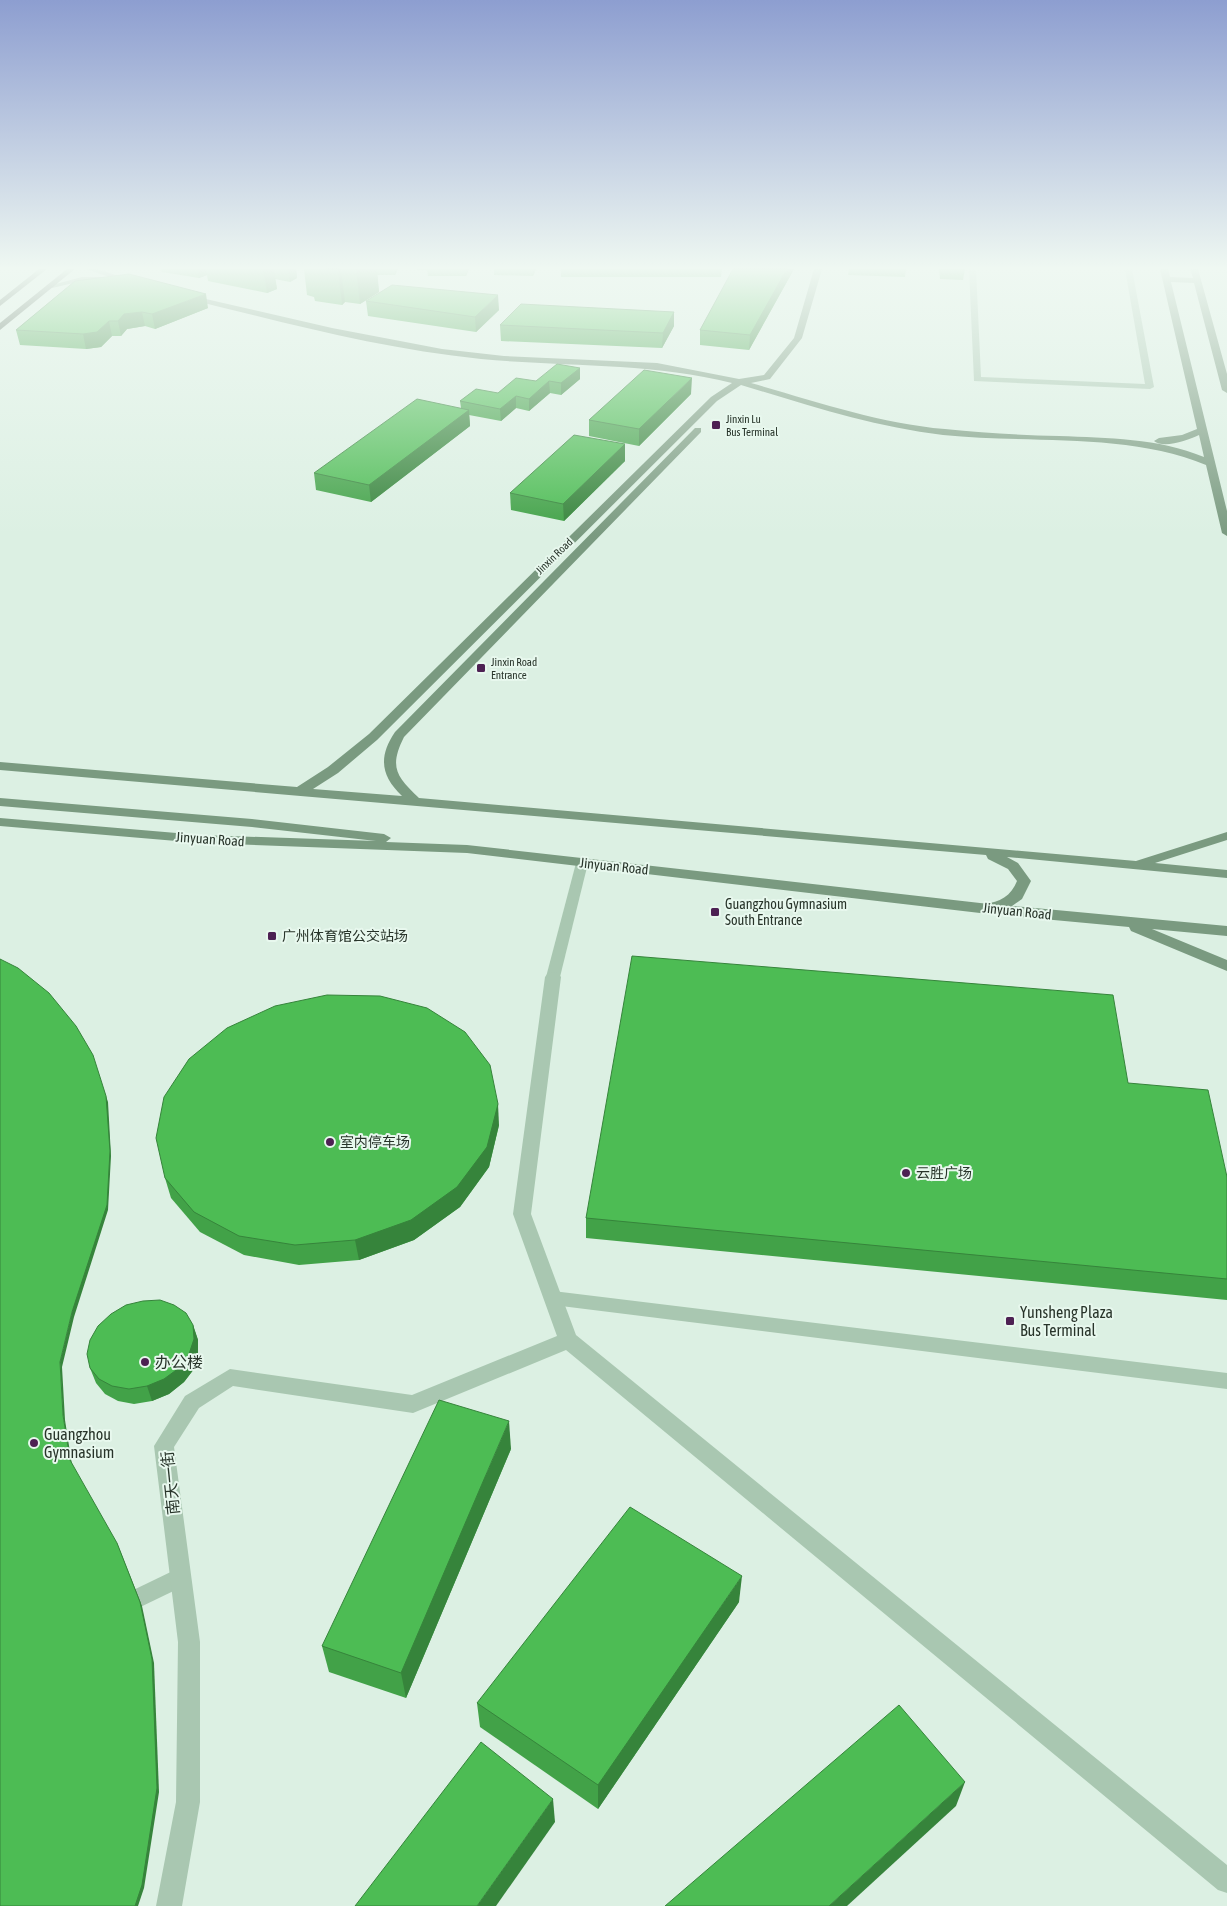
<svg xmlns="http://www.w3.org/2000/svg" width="1227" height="1906" font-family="'Asap Condensed','Noto Sans SC',sans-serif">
<rect width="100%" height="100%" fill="#dcf0e3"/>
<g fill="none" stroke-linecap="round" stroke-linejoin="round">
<g fill="#a9c7b1" fill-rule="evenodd">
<polygon points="969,269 976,269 981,377 1145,384 1125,269 1132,269 1154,387 1150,389 974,381"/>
<polygon points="582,859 588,863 560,977 553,982 546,977 576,863"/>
<polygon points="553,1291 1227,1373 1227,1389 553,1305 547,1303 544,1298 547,1293"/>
<polygon points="181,1567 188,1570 191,1577 188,1584 130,1612 123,1609 120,1602 123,1595"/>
</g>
<polygon fill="#a9c7b1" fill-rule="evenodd" points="553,972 558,973 561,977 531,1214 576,1335 1227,1865 1227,1893 1218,1890 566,1350 413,1413 233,1386 199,1408 174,1447 200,1642 200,1802 182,1906 156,1906 176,1802 178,1642 154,1446 185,1396 230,1369 412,1395 557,1336 513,1214 545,977 548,973"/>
<g fill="#7a9a80" fill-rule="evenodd">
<polygon points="86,269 97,269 137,282 130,284"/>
<path d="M814,269H822L802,338L770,379L751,383C815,401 878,423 945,429C983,433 1021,435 1059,436C1108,438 1158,438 1204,457L1199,435C1188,440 1164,449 1154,441L1159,438L1182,435L1197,429L1160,269H1168L1170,277L1193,278L1190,269H1198L1227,374V393L1222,390L1194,283L1171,282L1227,511V536L1222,533L1206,465C1126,432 1028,444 943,435C873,427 808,405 741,385L717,401L377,740L338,773L313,789L402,796C381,776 378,757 395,732L695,428H701V432L404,737C389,767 396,776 419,798L1136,861L1227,832V840L1155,863L1227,870V878L1007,857L1018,863L1031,881L1022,899L1012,906L1227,926V936L1152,929L1227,960V971L1131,931L1129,927L980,913L467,853L200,843L0,826V818L200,835L376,841L252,827L0,806V798L252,819L384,834L391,838L386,842L467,845L980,903C996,905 1011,897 1017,881L1008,869L988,859L986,855L0,770V762L297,787L328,767L369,734L711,397L732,383C649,362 565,367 481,359C380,349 282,322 184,298V294L332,328L442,349L504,356L657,363L739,379L764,375L794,338Z"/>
<polygon points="82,277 106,277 110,279 106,281 82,281 52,288 48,286"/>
</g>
<g fill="#405543" fill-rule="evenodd">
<polygon points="39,269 47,269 0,306 0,300"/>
<polygon points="67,269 75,269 0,330 0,323"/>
</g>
</g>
<g fill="#42a248">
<polygon points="161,269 296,269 297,278 290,282 275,279 277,289 267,293 208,281 207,275 199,278 162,272"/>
<polygon points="304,269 398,269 395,275 377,275 379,292 360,304 345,302 342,305 315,301 314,297 307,295"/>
<polygon points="417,269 469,269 466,276 428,276 427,270 417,270"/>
<polygon points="494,269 536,269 533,276 494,275"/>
<polygon points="561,269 722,269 721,277 561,277"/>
<polygon points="794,269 749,350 700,345 700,330"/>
<polygon points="849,269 906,269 905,277 848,275"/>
<polygon points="939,269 965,269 963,280 940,279"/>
<polygon points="75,281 208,308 155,329 145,326 127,329 121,336 112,336 101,347 86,349 20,345 16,330"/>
<polygon points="366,301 499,310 476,332 368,316"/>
<polygon points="674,312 674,326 662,348 501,341 500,325"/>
<polygon points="580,368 580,379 561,395 550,393 529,411 516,408 501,421 469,415 470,426 371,502 316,490 314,473 461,408 460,401 498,393"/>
<polygon points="691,394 639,446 589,436 589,420"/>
<polygon points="625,444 625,461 564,521 511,510 510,493"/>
<polygon points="1128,1083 1227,1177 1227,1300 586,1238 586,1218"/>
<polygon points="499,1125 489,1167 460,1207 414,1240 359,1260 299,1265 244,1255 200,1232 171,1198 165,1178"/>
<polygon points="193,1325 198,1340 198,1354 194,1369 184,1382 169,1394 152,1401 134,1404 118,1401 105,1394 96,1383 90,1368"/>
<polygon points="511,1449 406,1698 329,1672 322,1646"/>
<polygon points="739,1602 598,1809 480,1727 477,1703"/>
</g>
<g fill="#36843b">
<polygon points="197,269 206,269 207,275 199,278"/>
<polygon points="263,269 274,269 277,289 267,293"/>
<polygon points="288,269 296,269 297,278 290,282"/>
<polygon points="339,269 341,269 345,302 342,305 338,270"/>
<polygon points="356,269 377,269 379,292 360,304"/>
<polygon points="394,269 398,269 395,275"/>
<polygon points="465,269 469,269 466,276"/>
<polygon points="533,269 536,269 533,276"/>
<polygon points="787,269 794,269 749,350 750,335"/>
<polygon points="206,294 208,308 155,329 152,314"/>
<polygon points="498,295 499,310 476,332 475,317"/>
<polygon points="142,312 145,326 127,329 121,336 118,321 124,314"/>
<polygon points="674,312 674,326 662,348 663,333"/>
<polygon points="109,321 112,336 101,347 86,349 83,334"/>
<polygon points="580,368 580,379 561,395 561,383"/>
<polygon points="692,378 691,394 639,446 639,429"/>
<polygon points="549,381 550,393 529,411 529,399"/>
<polygon points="516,396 516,408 501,421 500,409"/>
<polygon points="469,410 470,426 371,502 369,485"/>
<polygon points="625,444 625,461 564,521 563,504"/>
<polygon points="106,1096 108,1102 111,1156 108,1210 74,1317 62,1367 65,1420 72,1465 70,1460 63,1415 60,1362 72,1312"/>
<polygon points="498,1104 499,1125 489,1167 460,1207 414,1240 359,1260 355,1240"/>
<polygon points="193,1325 198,1340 198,1354 194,1369 184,1382 169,1394 152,1401 147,1386"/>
<polygon points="509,1421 511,1449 406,1698 401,1673"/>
<polygon points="117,1543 142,1606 154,1663 159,1792 144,1888 138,1906 135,1906"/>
<polygon points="742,1576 739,1602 598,1809 598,1785"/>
<polygon points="965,1782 956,1806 847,1906 829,1906"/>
<polygon points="553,1799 555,1822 496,1906 477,1906"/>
</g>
<g fill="#4dbc54" stroke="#36843b">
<polygon points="326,269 339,269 338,270"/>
<polygon points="733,269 787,269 750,335 700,330"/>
<polygon points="129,274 206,294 152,314 142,312 124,314 118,321 109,321 97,332 83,334 16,330 75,281"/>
<polygon points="392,285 498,295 475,317 366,301"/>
<polygon points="521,304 674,312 663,333 500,325"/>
<polygon points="557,364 580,368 561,383 549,381 529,399 516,396 500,409 460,401 476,389 498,393 516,378 536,381"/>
<polygon points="644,370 692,378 639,429 589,420"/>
<polygon points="417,399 469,410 369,485 314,473"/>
<polygon points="574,435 625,444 563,504 510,493"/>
<polygon points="632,956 1113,995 1128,1083 1208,1090 1227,1177 1227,1279 586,1218"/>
<polygon points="0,959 18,968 49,993 76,1026 93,1055 106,1096 110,1151 107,1205 72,1312 60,1362 63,1415 70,1460 117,1543 140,1602 152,1659 157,1788 142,1885 135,1906 0,1906"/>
<polygon points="327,995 380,996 427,1008 465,1032 490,1065 498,1104 487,1147 457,1187 411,1220 355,1240 295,1245 239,1236 194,1212 165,1178 156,1138 164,1097 189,1059 227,1028 275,1006"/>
<polygon points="160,1300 174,1305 186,1313 193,1325 194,1339 189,1354 179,1368 164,1379 147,1386 129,1389 112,1386 99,1379 90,1368 87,1354 90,1340 98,1326 111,1314 126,1305 143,1301"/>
<polygon points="439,1400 509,1421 401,1673 322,1646"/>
<polygon points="630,1507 742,1576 598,1785 477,1703"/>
<polygon points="899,1705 965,1782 829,1906 665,1906"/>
<polygon points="481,1742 553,1799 477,1906 355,1906"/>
</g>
<linearGradient id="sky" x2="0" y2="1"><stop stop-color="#8d9ed0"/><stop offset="0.5" stop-color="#eff8f2"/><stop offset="1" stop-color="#eff8f2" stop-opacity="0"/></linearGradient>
<rect width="1227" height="536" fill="url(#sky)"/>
<g fill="#4d2153" stroke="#e8f8ee" stroke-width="2">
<rect x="711" y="420" width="10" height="10" rx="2.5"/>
<rect x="476" y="663" width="10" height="10" rx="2.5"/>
<rect x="710" y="907" width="10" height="10" rx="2.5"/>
<rect x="267" y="931" width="10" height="10" rx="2.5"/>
<circle cx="330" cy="1142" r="5"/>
<circle cx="906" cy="1173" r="5"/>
<rect x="1005" y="1316" width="10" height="10" rx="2.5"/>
<circle cx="145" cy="1362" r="5"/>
<circle cx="34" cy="1443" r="5"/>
</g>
<g text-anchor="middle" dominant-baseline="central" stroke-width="4" stroke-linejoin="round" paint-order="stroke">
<g font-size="11" fill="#28342a" stroke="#e8f8ee" text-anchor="start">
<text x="726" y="419">Jinxin Lu<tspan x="726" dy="13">Bus Terminal</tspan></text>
<text x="491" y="662">Jinxin Road<tspan x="491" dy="13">Entrance</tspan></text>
</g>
<g font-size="11" fill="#28342a" stroke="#e8f8ee">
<text transform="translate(554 556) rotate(-44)">Jinxin Road</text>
</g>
<g font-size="14" fill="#28342a" stroke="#e8f8ee">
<text transform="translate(210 839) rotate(4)">Jinyuan Road</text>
<text transform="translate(614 866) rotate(6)">Jinyuan Road</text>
<text transform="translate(1017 911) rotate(6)">Jinyuan Road</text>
</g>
<g font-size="14" fill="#28342a" stroke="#e8f8ee" text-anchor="start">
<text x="725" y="904">Guangzhou Gymnasium<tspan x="725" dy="16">South Entrance</tspan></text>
<text x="282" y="936">广州体育馆公交站场</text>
<text x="340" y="1142">室内停车场</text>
<text x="916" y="1173">云胜广场</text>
</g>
<g font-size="16" fill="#28342a" stroke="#e8f8ee" text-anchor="start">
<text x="1020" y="1312">Yunsheng Plaza<tspan x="1020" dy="18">Bus Terminal</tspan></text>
<text x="155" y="1362">办公楼</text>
<text x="44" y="1434">Guangzhou<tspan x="44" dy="18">Gymnasium</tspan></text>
</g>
<g font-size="16" fill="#28342a" stroke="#e8f8ee">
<text transform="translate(170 1483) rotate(-96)">南天一街</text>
</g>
</g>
</svg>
